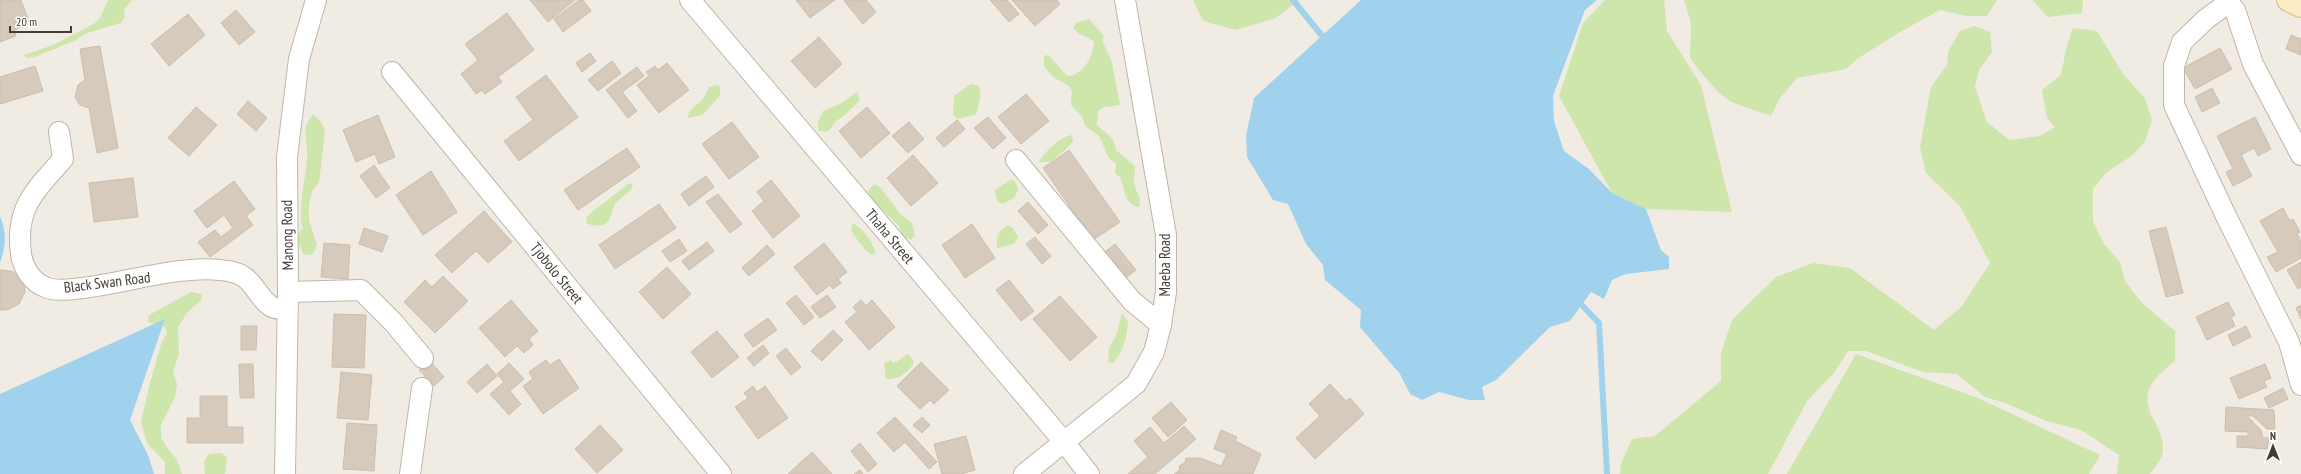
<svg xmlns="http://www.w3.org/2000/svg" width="2301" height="474" font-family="'PT Sans Narrow',sans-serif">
<rect width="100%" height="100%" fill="#f1ece3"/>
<g fill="#cee5ac">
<polygon points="108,0 132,0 124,10 125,17 121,23 87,33 74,41 37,56 27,58 24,55 53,45 94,24 100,18"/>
<polygon points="1193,0 1299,0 1276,18 1236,30 1203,21"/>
<polygon points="1605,0 1664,0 1667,31 1701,85 1732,212 1646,209 1612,193 1559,96 1583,23"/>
<polygon points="1684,0 1997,0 1987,16 1967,16 1940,10 1900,32 1857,59 1846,69 1797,78 1780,98 1771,116 1731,102 1718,92 1698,69 1690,58 1691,24"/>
<polygon points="2032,0 2083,0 2082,13 2048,17"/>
<path d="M1089,19L1103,35V42L1112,62L1120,105L1104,107L1098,111L1097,125L1113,139L1116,150L1135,166L1134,184L1140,200L1139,207C1124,205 1125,188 1120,177L1115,174L1116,164L1109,158L1099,136L1085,126L1082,116L1071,105L1072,91L1069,86L1053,77L1044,66V56L1048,55L1067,76C1083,76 1093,57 1094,42C1087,35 1079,36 1073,28L1076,23Z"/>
<path d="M1974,26L1990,32L1992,52L1979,70L1975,87L1987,122L2009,140L2040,136L2055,127L2047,118L2042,90L2061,75L2067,45L2073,28L2097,31L2123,74L2145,98L2152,120L2145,141L2133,155L2107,172L2093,189V221L2104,244L2120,262L2125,281L2141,302L2175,331V361C2154,378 2138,392 2154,420C2158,428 2164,440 2163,450C2163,458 2155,467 2150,474H2117L2119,455L2081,430L2046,421L2005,403L1985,397L1957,374L1923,372L1866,351H1848L1834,373L1807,401L1768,474H1620L1621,464L1632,439L1655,436L1721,381V353L1732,320L1776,277L1813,263L1850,268L1934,330L1962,306L1990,263L1960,206L1926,173L1920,147L1931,87L1947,65L1948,52L1960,31Z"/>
<path d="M971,84L979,86C982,93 979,107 975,115L957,119L953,115L954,96Z"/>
<path d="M717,85L720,86V96L702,115L688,118C689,107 696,106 702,100C705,96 707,91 709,87Z"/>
<polygon points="857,92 860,100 846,114 835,122 830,130 825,132 818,131 818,122 823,111 840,104"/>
<path d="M313,114L321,122L325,131L319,183L312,191L309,205V220L317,245L313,254L304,255C299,245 294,238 303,228C297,213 306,176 307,158C308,148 304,137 306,127C307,122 311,118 313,114Z"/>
<path d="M1072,135L1073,141C1068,148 1058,155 1051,162H1039C1045,151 1060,137 1072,135Z"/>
<polygon points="1012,179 1016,183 1018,190 1014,198 1003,204 997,201 995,190"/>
<path d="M628,184H633L631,190C614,204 616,199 609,221C601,227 595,227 586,223L587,217L592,212Z"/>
<polygon points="874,184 880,187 901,215 912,223 915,235 911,240 902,236 899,226 887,214 872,203 868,191"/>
<path d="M853,223C863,229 874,242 875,254L872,255C865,251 855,237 851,230Z"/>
<path d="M1008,225L1013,228L1018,237L1014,244L997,248C996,236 998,232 1008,225Z"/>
<polygon points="191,292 201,294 202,299 186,314 178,328 179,354 173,371 177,384 175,397 161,425 161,438 170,452 176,458 182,474 165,474 165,462 147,443 141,422 150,383 161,344 167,333 165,327 148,322 149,315"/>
<path d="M1122,313L1128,321C1127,335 1124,352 1113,363L1108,362L1109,348L1116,336Z"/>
<path d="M909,354L914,362C909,373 898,380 886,379L884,363L891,360L894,363C900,361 902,356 909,354Z"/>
<polygon points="1856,354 1978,398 2100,455 2089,474 1787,474"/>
<polygon points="221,453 227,457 225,474 205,474 204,462 209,454"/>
</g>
<g fill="#a0d1ed">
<polygon points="1361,0 1597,0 1585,10 1566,61 1553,96 1554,121 1564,151 1589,169 1612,193 1646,209 1661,250 1669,257 1669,269 1626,274 1612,280 1604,299 1591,292 1570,321 1550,327 1496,380 1482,387 1485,400 1469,400 1439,392 1422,400 1410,394 1400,374 1360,327 1361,310 1325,280 1323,265 1306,244 1288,204 1273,200 1247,157 1246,136 1254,98"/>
<path d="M0,216C7,233 6,246 0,263Z"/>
<polygon points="165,319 130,420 148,455 154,474 0,474 0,394"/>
</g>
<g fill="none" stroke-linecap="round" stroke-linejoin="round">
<g stroke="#a0d1ed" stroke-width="6">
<polyline points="1293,0 1327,42"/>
<polyline points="1576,299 1599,323 1607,474"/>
</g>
</g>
<g fill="#d5cabc" stroke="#ccbeac">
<polygon points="0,0 21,0 30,24 14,30 16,36 0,42"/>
<polygon points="530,0 575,0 548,22"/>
<polygon points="579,0 583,0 591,11 563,32 554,19"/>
<polygon points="796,0 835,0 810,18"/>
<polygon points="845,0 866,0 876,12 863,24 844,1"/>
<polygon points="990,0 1007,0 1019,14 1009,22"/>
<polygon points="1012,0 1057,0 1060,4 1035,26"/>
<polygon points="236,10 255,32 239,45 221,23"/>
<polygon points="507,13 534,50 498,77 502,82 485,94 482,90 476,94 461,74 478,60 465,44"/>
<polygon points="188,14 205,35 169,66 151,44"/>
<polygon points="2291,35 2301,39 2301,55 2286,49"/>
<polygon points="819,37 842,64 815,88 791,61"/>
<polygon points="100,46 118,148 97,153 89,108 80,105 75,97 78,85 85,80 80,49"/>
<polygon points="2220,48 2232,69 2195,89 2183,68"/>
<polygon points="590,53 596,61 582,72 576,63"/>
<polygon points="612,61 621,73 598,91 588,80"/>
<polygon points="667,63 689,90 659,113 637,85 649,76 646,72 655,66 658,70"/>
<polygon points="35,66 43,91 0,104 0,77"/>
<polygon points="637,67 644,76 622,92 637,111 628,118 606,90"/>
<polygon points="546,75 578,117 519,161 504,141 533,120 516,97"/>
<polygon points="2212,88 2220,103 2202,112 2195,97"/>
<polygon points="1026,94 1049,121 1021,144 998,117"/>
<polygon points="248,101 267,118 256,131 237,114"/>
<polygon points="196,107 217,125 189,156 168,138"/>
<polygon points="867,107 890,133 861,158 839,131"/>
<polygon points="378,115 395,157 379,164 375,154 356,162 343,130"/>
<polygon points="988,117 1006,138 993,149 974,128"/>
<polygon points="2255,117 2271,149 2258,156 2254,148 2241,155 2252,176 2233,186 2226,172 2233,169 2217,136"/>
<polygon points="957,120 965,129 944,147 936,138"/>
<polygon points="732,122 759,157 729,179 702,144"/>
<polygon points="909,122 924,139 908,153 892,136"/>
<polygon points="627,148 640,167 578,210 564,190"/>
<polygon points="1069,150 1120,222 1093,240 1043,168"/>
<polygon points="913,155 938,183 911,206 887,178"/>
<polygon points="374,165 390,188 376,198 360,176"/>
<polygon points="431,171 457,212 423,235 396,195"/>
<polygon points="706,176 714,187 689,206 681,194"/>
<polygon points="133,178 138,217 94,222 89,183"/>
<polygon points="771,180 800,216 773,238 752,211 764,201 757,192"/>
<polygon points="234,181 255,209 246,216 253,225 210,257 198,242 215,230 221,237 233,228 224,215 207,228 194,211"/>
<polygon points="718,194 742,224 730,233 706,202"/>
<polygon points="1028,202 1048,225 1038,234 1018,211"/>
<polygon points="659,204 676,228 615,269 599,245"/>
<polygon points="2283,208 2290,221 2293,219 2300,232 2297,234 2301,241 2301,258 2276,272 2267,257 2278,252 2260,221"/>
<polygon points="484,211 512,242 488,263 476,251 452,273 435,255"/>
<polygon points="972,224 995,258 965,278 942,245"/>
<polygon points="2166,227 2183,293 2166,297 2149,231"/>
<polygon points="364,228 388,236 382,252 359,244"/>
<polygon points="1035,237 1051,256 1042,264 1026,244"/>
<polygon points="679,239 687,251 670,262 662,251"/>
<polygon points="707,242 714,251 689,270 682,261"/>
<polygon points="324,243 350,245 348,279 321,277"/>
<polygon points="824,243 847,272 838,279 841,283 833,289 830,285 817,295 794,267"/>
<polygon points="1115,244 1136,270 1127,277 1105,252"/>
<polygon points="767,245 775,254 749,276 742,268"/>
<polygon points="2301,262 2301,287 2298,289 2287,270"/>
<polygon points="667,267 691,294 663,319 639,292"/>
<polygon points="0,270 11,271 17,274 24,285 25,292 19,304 7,310 0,310"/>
<polygon points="443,276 468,301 435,333 404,302 425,280 432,287"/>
<polygon points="1009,280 1034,311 1021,321 996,290"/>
<polygon points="796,295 814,317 804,325 786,303"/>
<polygon points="827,295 836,307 820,318 811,307"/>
<polygon points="1060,296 1097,337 1070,361 1033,319"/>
<polygon points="511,300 538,331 529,339 533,345 524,353 517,346 505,357 479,328"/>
<polygon points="861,300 866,306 872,300 895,327 869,350 845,322 857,312 853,307"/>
<polygon points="2228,302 2235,315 2231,317 2235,326 2207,340 2196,317"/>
<polygon points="2301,305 2301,319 2296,308"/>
<polygon points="334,314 366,315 364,368 332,367"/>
<polygon points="768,318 777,330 753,347 744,335"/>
<polygon points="241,326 257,326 256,350 241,350"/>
<polygon points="2246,326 2251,337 2233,346 2228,335"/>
<polygon points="833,330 843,340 822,361 811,351"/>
<polygon points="717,331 739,357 712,378 691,352"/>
<polygon points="763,345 769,353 754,366 747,358"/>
<polygon points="786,348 801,367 791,375 776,356"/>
<polygon points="559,359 579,388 543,414 523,386 533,379 529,372 546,360 550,365"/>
<polygon points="430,361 444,377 434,386 419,370"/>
<polygon points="921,362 949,390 934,404 930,400 920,409 897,386"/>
<polygon points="509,363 524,379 510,391 521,404 509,415 490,394 504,382 497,374"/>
<polygon points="239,364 253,364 254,398 240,398"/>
<polygon points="487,364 497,376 477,393 467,382"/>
<polygon points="2265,364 2271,378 2264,381 2267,387 2239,399 2230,378"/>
<polygon points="341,372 372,375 368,420 337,418"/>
<polygon points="1330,384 1346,401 1350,398 1364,414 1315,459 1296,438 1320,416 1309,404"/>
<polygon points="753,386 757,392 765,386 788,418 758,439 735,407 748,398 744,393"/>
<polygon points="2283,388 2288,399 2269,408 2264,398"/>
<polygon points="200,396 227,396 227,427 243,427 243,443 187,443 187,418 200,418"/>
<polygon points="1171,402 1187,420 1168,437 1152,418"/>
<polygon points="2226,407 2274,410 2275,429 2267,429 2253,416 2247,416 2261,430 2263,438 2269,438 2267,449 2237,447 2237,436 2248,436 2248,432 2225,431"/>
<polygon points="895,417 937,462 929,469 905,442 894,452 877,433"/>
<polygon points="922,417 930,425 922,433 913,425"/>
<polygon points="347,423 377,425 374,471 343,469"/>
<polygon points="600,425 623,450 597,473 575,449"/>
<polygon points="1184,426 1196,439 1155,474 1128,474 1148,457 1134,441 1150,427 1164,443"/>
<polygon points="1221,430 1237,437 1235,441 1261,454 1253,474 1174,474 1180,470 1179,466 1185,463 1186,458 1200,458 1221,466 1227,454 1214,449"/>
<polygon points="966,436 975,470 961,474 942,474 934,444"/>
<polygon points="860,443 877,464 868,472 851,451"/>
<polygon points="812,452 832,474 788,474"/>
<polygon points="860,470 863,474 854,474"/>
</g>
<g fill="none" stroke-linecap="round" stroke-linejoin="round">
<g stroke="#bfb6a9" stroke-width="22">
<g id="street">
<polyline points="690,0 1065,443 1089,474"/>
<polyline points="2228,0 2228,3 2235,10 2253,64 2301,155"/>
<polyline points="2228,3 2206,19 2182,42 2174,66 2174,105 2226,216 2289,342 2301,385"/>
<polyline points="392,72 721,474"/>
<path d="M59,132L63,159C34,192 15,208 21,254C23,268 32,282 45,287C57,293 83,288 96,286C136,280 188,264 228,271C255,275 255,297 272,307C275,309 282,309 287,309"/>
<polyline points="1016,160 1132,301 1161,325"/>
<polyline points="288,292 361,290 394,323 423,358"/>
<polyline points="285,474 288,292 287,157 299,59 316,0"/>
<polyline points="410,474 422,388"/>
<polyline points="1024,474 1136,384 1154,352 1161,325 1166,292 1166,235 1125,0"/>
</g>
</g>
<g stroke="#d0bd94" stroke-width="24">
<polyline id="secondary" points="2288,0 2301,6"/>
</g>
<use href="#street" stroke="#fff" stroke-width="20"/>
<use href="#secondary" stroke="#fdebc1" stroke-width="22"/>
</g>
<g text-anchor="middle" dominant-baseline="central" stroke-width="4" stroke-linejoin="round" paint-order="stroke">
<g font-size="15" fill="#423c33" stroke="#fff">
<text transform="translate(287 235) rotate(-91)">Manong Road</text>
<text transform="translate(890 236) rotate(50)">Thaha Street</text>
<text transform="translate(1164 265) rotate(-90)">Maeba Road</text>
<text transform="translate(557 273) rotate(51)">Tjobolo Street</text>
<text transform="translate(107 282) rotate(-7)">Black Swan Road</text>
</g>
</g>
<g transform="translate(2273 446)" stroke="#ffffff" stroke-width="3" paint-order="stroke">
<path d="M0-3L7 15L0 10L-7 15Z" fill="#423c33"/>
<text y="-6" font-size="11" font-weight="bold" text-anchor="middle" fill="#423c33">N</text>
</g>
<path d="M10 26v6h61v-6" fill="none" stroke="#423c33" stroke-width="2"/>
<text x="16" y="26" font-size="12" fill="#423c33" stroke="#ffffff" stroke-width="3" paint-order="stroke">20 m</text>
</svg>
